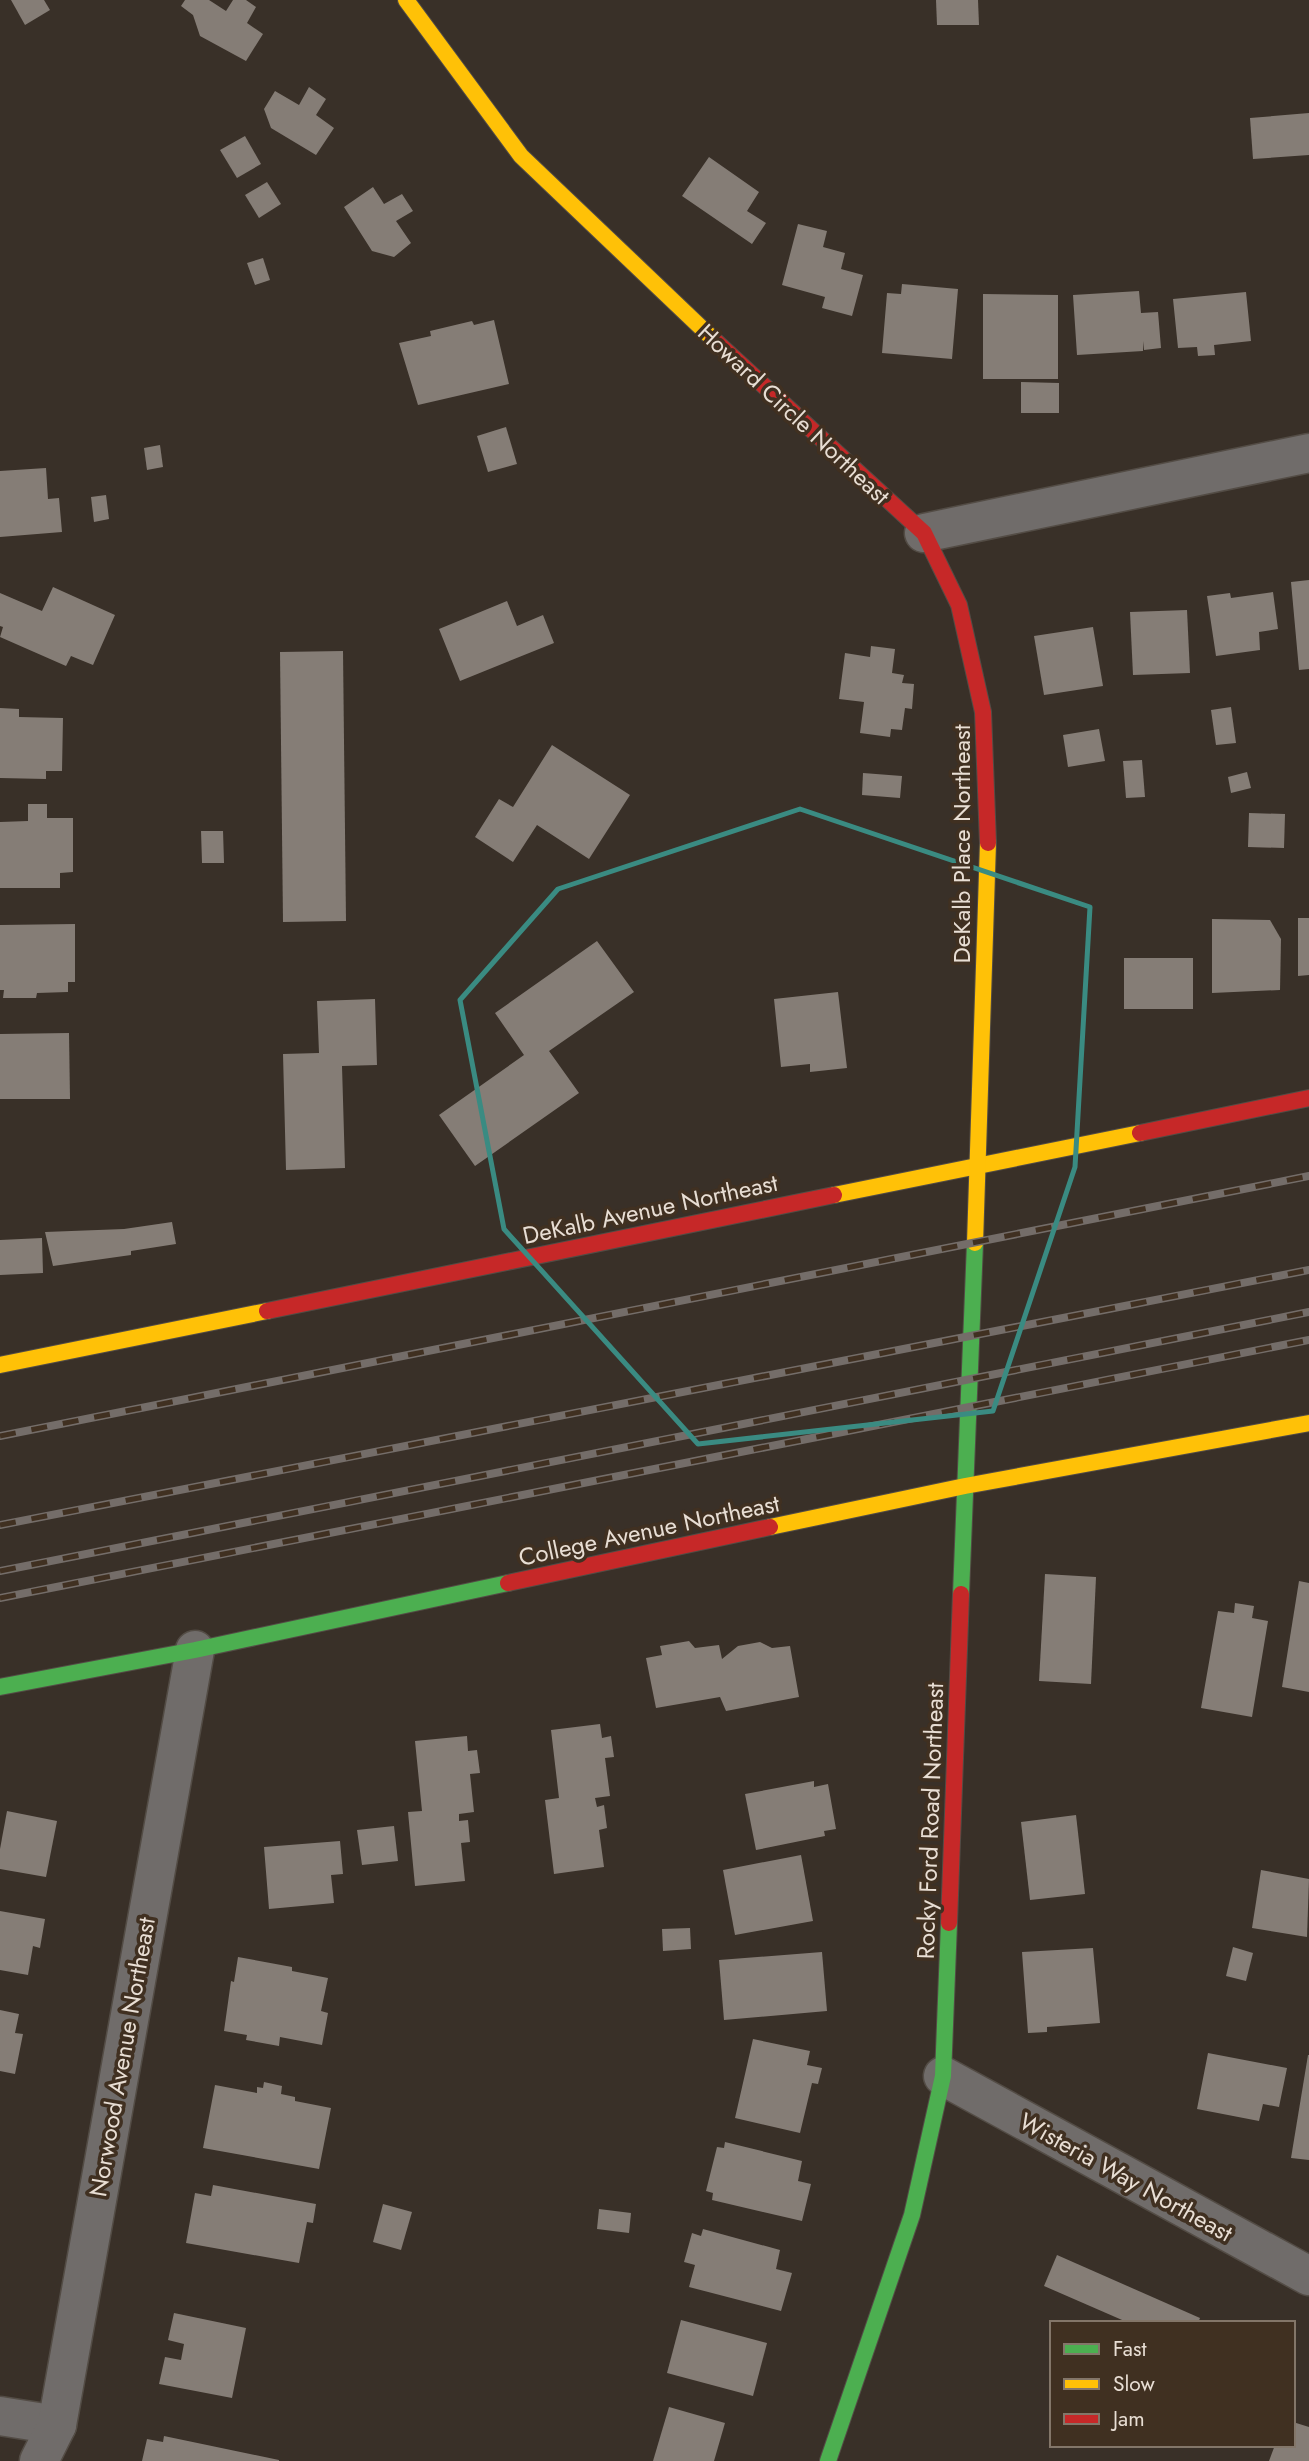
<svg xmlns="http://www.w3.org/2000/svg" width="1309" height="2461" font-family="Jost,sans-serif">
<rect width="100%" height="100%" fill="#393028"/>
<g fill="#857d76">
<polygon points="11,0 44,0 50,10 25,25"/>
<polygon points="185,0 209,0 226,11 233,0 246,0 256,7 247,23 263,34 246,61 200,36 193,15 181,6"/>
<polygon points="936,0 978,0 979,25 937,25"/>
<polygon points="309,87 326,99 316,115 334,128 316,155 271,128 264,109 275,91 299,105"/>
<polygon points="1309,113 1309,155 1253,159 1250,118"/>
<polygon points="245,136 261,164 237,178 220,150"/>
<polygon points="709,157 759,192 747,211 766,223 752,244 682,196"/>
<polygon points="267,182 281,204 259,218 245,195"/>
<polygon points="373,187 384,204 402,194 413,211 396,221 411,243 394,257 372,251 344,207"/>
<polygon points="798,224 827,231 823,247 845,253 841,269 863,275 852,316 822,308 825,297 782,285"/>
<polygon points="263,258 270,280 255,285 247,263"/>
<polygon points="902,284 958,289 952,359 882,353 887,293 901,294"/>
<polygon points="1139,291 1141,313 1158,312 1161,348 1144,350 1143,341 1143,351 1077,355 1073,295"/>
<polygon points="1246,292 1251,341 1214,345 1215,355 1198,356 1197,347 1178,348 1173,299"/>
<polygon points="983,294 1058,295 1058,379 983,379"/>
<polygon points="494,320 509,384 418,405 399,343 431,336 430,331 472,321 474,325"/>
<polygon points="1021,382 1059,383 1059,413 1021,413"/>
<polygon points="506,427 517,464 488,472 477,436"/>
<polygon points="160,445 163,467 147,470 144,448"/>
<polygon points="46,468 48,499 59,498 62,532 0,537 0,471"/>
<polygon points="106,495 109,519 94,522 91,497"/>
<polygon points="1309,580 1309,669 1299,670 1291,582"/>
<polygon points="53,587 115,615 93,665 71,656 66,666 0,637 3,627 0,626 0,593 42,611"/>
<polygon points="1273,592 1278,629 1259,632 1260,650 1216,656 1207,596 1230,593 1231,598"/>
<polygon points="507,601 517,626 543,615 554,643 460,681 439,629"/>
<polygon points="1187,610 1190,673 1133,675 1130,612"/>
<polygon points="1093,627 1103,686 1044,695 1034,636"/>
<polygon points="871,646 895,649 892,673 904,675 902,683 914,684 912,709 905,708 902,730 891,729 890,737 860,733 864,702 839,699 845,653 870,657"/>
<polygon points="343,651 346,921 283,922 280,652"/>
<polygon points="1231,707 1236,743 1216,745 1211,710"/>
<polygon points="0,708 19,709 19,717 63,718 62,771 46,771 46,779 0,778"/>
<polygon points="1099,729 1105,761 1068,767 1063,735"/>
<polygon points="552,745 630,795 589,859 537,825 513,862 475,837 499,799 513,807"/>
<polygon points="1142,760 1145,797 1126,798 1123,761"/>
<polygon points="1247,772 1251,788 1231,793 1228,777"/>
<polygon points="863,773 902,776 900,798 862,795"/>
<polygon points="28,804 47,804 47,818 73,818 73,872 60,873 60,888 0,888 0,822 28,821"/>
<polygon points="1249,813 1285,814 1284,848 1248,847"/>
<polygon points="201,831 223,831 224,863 202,863"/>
<polygon points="1298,918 1309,918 1309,975 1298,976"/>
<polygon points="1212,919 1270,920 1281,939 1280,990 1212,993"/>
<polygon points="75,924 75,982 68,982 68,992 37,993 36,998 3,998 4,990 0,990 0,925"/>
<polygon points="597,941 634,992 549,1051 579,1093 475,1166 439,1115 524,1055 495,1013"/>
<rect x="1124" y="958" width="69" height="51"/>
<polygon points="838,992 847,1068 810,1072 810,1064 781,1067 774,999"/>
<polygon points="375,999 377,1065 342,1066 345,1168 286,1170 283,1054 319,1053 317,1001"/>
<polygon points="69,1033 70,1099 0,1099 0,1034"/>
<polygon points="172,1222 176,1244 131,1251 131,1255 53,1266 45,1232 124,1229"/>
<polygon points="42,1238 43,1273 0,1275 0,1240"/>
<polygon points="1045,1574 1096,1577 1091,1684 1039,1681"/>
<polygon points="1299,1581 1309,1583 1309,1692 1282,1687"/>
<polygon points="1235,1603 1254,1606 1252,1618 1268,1621 1252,1717 1201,1708 1218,1611 1234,1613"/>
<polygon points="689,1641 695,1648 719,1645 722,1659 738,1646 760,1642 772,1648 790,1646 799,1697 726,1711 720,1697 656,1708 646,1658 662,1655 660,1646"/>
<polygon points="600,1724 602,1738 611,1736 614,1757 605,1758 610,1796 595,1798 597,1807 604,1805 607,1828 599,1830 604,1867 554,1874 545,1800 559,1798 551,1730"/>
<polygon points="467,1736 468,1751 477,1750 480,1773 470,1774 474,1812 459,1814 459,1821 468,1820 470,1842 461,1843 465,1881 415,1886 408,1812 422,1811 415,1741"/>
<polygon points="814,1781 814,1787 828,1784 836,1829 824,1831 825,1836 756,1850 745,1794"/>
<polygon points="7,1811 57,1821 46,1877 0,1869 0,1849"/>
<polygon points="1076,1815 1085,1894 1030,1900 1021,1822"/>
<polygon points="394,1826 398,1861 362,1865 357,1830"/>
<polygon points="340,1841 343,1874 331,1875 334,1903 269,1909 264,1847"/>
<polygon points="801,1855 813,1921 735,1935 723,1870"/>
<polygon points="1261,1870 1309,1879 1307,1937 1252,1928"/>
<polygon points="0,1911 45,1919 40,1948 33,1946 28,1975 0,1970"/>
<polygon points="690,1928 691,1949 663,1951 662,1929"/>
<polygon points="1233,1947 1253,1953 1246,1981 1226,1976"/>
<polygon points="1093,1948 1100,2023 1047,2027 1047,2032 1028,2033 1022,1952"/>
<polygon points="822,1952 827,2011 724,2020 719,1960"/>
<polygon points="238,1957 292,1967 292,1971 328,1978 321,2011 328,2013 322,2045 280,2037 279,2046 246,2040 247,2035 224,2031 231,1981 234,1982"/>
<polygon points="0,2010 19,2014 15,2033 23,2034 15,2074 0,2071"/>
<polygon points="753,2039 810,2051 807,2065 822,2068 818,2084 812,2083 800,2133 735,2118"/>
<polygon points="1208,2053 1287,2068 1279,2107 1263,2104 1259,2121 1197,2109"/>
<polygon points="1308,2055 1309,2055 1309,2160 1291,2158"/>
<polygon points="264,2082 282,2086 281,2094 295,2097 295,2101 331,2108 319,2169 203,2148 215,2085 257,2093 257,2087 263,2088"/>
<polygon points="725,2142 802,2161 798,2181 811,2184 802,2221 712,2200 713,2193 706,2191 717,2147 724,2148"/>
<polygon points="213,2185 316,2204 313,2223 307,2222 299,2263 186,2243 195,2193 211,2196"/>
<polygon points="383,2204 412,2212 401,2250 373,2242"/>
<polygon points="599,2209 631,2213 629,2233 597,2229"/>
<polygon points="703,2229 780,2250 776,2269 792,2273 781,2311 689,2287 695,2265 684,2262 692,2233 701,2236"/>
<polygon points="1057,2255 1200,2318 1198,2323 1129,2323 1044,2286"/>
<polygon points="174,2313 246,2328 232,2398 159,2384 165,2357 181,2360 184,2344 168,2340"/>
<polygon points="681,2320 767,2343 753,2396 667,2373"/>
<polygon points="669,2407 725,2423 714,2461 653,2461"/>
<polygon points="1293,2422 1309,2427 1309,2461 1269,2461 1275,2445 1293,2445"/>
<polygon points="164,2436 279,2460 279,2461 142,2461 147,2439 163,2442"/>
</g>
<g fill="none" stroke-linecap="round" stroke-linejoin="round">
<g stroke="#534c45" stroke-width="41">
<g id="street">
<polyline points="924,533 1309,453"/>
<polyline points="943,2076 1309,2276"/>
<polyline points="0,2416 57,2425"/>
<polyline points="39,2461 57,2425 195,1650"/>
</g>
</g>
<g stroke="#534c45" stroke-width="18">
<g id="fast">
<polyline points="961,1594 975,1243"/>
<polyline points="0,1687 195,1650 508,1583"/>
<polyline points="828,2461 912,2215 943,2076 949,1923"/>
</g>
</g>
<g stroke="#534c45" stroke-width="18">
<g id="slow">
<polyline points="406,0 521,156 713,339"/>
<polyline points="834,1195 1140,1133"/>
<polyline points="975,1243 988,843"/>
<polyline points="0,1365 267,1311"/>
<polyline points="770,1527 965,1486 1309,1423"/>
</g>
</g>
<g stroke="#534c45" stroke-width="18">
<g id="jam">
<polyline points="713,339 924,533 959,605 983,712 988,843"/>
<polyline points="1140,1133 1309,1098"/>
<polyline points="267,1311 834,1195"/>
<polyline points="508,1583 770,1527"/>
<polyline points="949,1923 961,1594"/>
</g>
</g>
<use href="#street" stroke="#706c6a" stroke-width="38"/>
<use href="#fast" stroke="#4caf50" stroke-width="16"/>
<use href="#slow" stroke="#ffc107" stroke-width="16"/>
<use href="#jam" stroke="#c62828" stroke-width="16"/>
<g stroke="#746d69" stroke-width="8">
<g id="rail">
<polyline points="0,1436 1309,1176"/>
<polyline points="0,1525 1309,1270"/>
<polyline points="0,1571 1309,1312"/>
<polyline points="0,1598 1309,1340"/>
</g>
</g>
<use href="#rail" stroke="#403021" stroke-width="5" stroke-dasharray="16" stroke-linecap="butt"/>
</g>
<path fill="none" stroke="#3a8b82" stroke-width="5" stroke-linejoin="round" d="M800,809L1090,907L1075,1167L993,1411L698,1444L504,1229L460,1000L558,889Z"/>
<g text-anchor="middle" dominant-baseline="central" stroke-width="7" stroke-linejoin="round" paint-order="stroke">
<g font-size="24" fill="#e8ded4" stroke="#403021">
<text transform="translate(794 414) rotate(43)">Howard Circle Northeast</text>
<text transform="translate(961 844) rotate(-90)">DeKalb Place Northeast</text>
<text transform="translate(650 1209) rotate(-12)">DeKalb Avenue Northeast</text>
<text transform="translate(649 1530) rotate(-12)">College Avenue Northeast</text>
<text transform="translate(930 1821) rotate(-88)">Rocky Ford Road Northeast</text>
<text transform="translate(122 2057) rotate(-80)">Norwood Avenue Northeast</text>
<text transform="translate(1126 2177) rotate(29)">Wisteria Way Northeast</text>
</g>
</g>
<rect x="1050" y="2321" width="245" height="126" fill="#403021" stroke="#837669" stroke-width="2"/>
<rect x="1064" y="2344" width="35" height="10" fill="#4caf50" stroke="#837669" stroke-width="2"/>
<text x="1113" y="2356" font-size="21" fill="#e8ded4">Fast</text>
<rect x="1064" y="2379" width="35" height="10" fill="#ffc107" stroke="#837669" stroke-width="2"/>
<text x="1113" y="2391" font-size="21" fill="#e8ded4">Slow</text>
<rect x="1064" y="2414" width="35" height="10" fill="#c62828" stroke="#837669" stroke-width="2"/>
<text x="1113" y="2426" font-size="21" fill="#e8ded4">Jam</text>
</svg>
